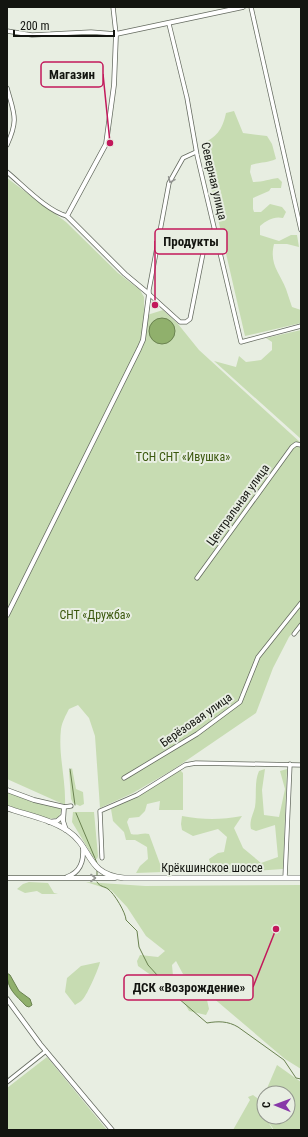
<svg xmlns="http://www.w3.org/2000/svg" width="308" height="1137" font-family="'Roboto Condensed',sans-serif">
<rect width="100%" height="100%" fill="#e8eee2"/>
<g fill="#c7dcb2">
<path d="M234,111L243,133L267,136L272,144L276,159C267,163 260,162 251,165L250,172L253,182C263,182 269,179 278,178L282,182L281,188H271L269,191L253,198V209L254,212H261L270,204L282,207L286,212L283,218C274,216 267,220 260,226V235L279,241L291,235H297L299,247L287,244H274C269,265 280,273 286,289C288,295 290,301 292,307L301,310V323L245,336L201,145C217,136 222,131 226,113Z"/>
<path d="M7,178L66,222L118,273L140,290L144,297V316L163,310L178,324L199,350L301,443V622L289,637L273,668L256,713L174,769L133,793L100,808L95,736L89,718L78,705L69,709C66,715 62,722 61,729C58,755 66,779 65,805L7,779Z"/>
<polygon points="301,330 301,439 214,361 236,367 239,356 246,362 261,360 272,350 272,342 266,338"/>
<polygon points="72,768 76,789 83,792 84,804 80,806 73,803 71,799 69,771"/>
<path d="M179,769L183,773V810H159L160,801L147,804L145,811L139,817L129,818L127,822L131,834C138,836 143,832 149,834L163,872L136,873L140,866L148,859L147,847L135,840H126L124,832L113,821L111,809L157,785Z"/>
<path d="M265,769L262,790L264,815L279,817L285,789L280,771L287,769L283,869L213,874L209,859L218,853L224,852L227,837L218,829L193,836L182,830L181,824L182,816C203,820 221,820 242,816L234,828L243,848L261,863L278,857L275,825L256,831L251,829C249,821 253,815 255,807C257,795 254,782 259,771Z"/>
<polygon points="7,791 63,808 58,818 46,819 7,805"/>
<polygon points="73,812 94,812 98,856 97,859 93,857 72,822"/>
<polygon points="29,882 48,883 54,893 58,894 42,894 37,891 25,893 17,889 23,884"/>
<polygon points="86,882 145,886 301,885 301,991 254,990 301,991 301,1069 285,1059 205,991 209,1009 206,1015 189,1011 185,1004 179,997 178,993 181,991 196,994 197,984 195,978 183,974 176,961 172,965 173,976 168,980 155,978 138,966 137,961 140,955 158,957 165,951 146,936 127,907 111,890"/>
<path d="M100,962C99,968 87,995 83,999C81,1002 77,1003 75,1005L65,992L67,978L81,966Z"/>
<polygon points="47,1057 107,1130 7,1130 7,1088"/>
<polygon points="277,1065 301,1082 301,1130 274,1130 267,1120 273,1130 233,1130 250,1100 248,1097 253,1095 260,1100 264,1094 264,1117 288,1117 288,1093 265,1093"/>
</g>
<g fill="#90b06c" stroke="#6a8250">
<circle cx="162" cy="331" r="13"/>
<path d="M7,973L10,975L19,991L30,999L32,1005L29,1007L26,1006C16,995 7,990 7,973Z"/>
</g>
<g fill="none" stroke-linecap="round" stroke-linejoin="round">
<g stroke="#6a8250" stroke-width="1">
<polyline points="70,769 75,805"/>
<polyline points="76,813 97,863"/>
<polyline points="97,871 97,875"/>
<path d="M97,882C100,887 104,886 108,889C114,893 126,913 126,920L137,931L139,947L148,965L178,998L207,1023C218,1021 228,1021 238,1027L284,1060L296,1078L301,1079"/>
</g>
<g stroke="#656b60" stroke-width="5">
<g id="minor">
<polyline points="251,7 301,230"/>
<polyline points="169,24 187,98 197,155 241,342 301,326"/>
<polyline points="7,31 32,35 91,32 116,34 113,7"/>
<path d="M7,88C14,114 19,119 7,145"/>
<polyline points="196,152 183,158 169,183 149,290 149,294 180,322 186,322 190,319 206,238 210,232 214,230"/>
<path d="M7,172C24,186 47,211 67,216"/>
<polyline points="197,578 292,447 296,444 301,445"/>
<polyline points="294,634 301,625"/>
<polyline points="124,778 197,734 240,702 258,657 301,603"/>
<polyline points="64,807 71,806"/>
<polyline points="102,858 100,811 137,795 185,765 196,763 301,765"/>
<polyline points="285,878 290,764"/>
<polyline points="7,1082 46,1051"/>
</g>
</g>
<g stroke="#656b60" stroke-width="5.5">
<g id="tertiary">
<polyline points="7,615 139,349 143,340 149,294 125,274 67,216 106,144 114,85 116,34 243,7"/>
<polyline points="7,790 34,800 64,807 63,821 66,830"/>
<polyline points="49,822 57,821 63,816"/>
<path d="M67,877C81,872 84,861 83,847"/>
<polyline points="7,878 115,878"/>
<polyline points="7,999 40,1044 112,1130"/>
</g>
</g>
<g stroke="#656b60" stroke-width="6">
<path id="secondary" d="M7,808C27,815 50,819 68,831C93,848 85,874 124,878H301"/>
</g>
<use href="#minor" stroke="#fff" stroke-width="3.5"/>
<use href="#tertiary" stroke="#fff" stroke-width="4"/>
<use href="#secondary" stroke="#fff" stroke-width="5"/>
</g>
<defs><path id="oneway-chevron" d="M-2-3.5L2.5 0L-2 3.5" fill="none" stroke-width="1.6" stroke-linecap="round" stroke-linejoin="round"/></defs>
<g stroke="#959693">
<use href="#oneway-chevron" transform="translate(171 180) rotate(114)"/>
<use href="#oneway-chevron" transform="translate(93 878)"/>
</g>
<g text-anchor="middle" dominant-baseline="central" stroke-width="4" stroke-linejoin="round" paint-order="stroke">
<g font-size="12" fill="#131510" stroke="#e8eee2">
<text transform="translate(214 181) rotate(77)">Северная улица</text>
<text transform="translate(238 505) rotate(-54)">Центральная улица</text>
<text transform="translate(196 720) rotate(-35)">Берёзовая улица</text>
<text x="212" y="868">Крёкшинское шоссе</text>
</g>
<g font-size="12" fill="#3a570d" stroke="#e8eee2">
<text x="183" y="457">ТСН СНТ «Ивушка»</text>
<text x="95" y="615">СНТ «Дружба»</text>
</g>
</g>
<path fill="none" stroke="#c2185b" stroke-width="1.5" d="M110 143L103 74M155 305L155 241M276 929L253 987"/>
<g fill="#c2185b" stroke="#e8eee2" stroke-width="1.5">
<circle cx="110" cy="143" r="4"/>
<circle cx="155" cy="305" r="4"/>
<circle cx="276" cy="929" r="4"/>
</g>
<g fill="#e8eee2" stroke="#c2185b" stroke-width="1.5">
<rect x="41" y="62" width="62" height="25" rx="4"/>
<rect x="155" y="229" width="72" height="25" rx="4"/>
<rect x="124" y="975" width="129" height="25" rx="4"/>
</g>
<g font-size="13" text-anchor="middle" font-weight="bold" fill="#131510">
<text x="72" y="79">Магазин</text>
<text x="191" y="246">Продукты</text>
<text x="189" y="992">ДСК «Возрождение»</text>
</g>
<rect width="308" height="1137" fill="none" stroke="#131510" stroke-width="16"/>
<g transform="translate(276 1105) rotate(271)"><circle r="19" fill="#e8eee2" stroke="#93978e"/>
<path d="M0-3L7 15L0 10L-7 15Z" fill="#8738a8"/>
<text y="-6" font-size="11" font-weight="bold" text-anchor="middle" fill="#131510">С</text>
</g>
<path d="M14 30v6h100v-6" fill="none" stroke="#131510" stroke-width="2"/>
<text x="20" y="30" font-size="12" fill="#131510" stroke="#e8eee2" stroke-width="3" paint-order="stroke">200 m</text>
</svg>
